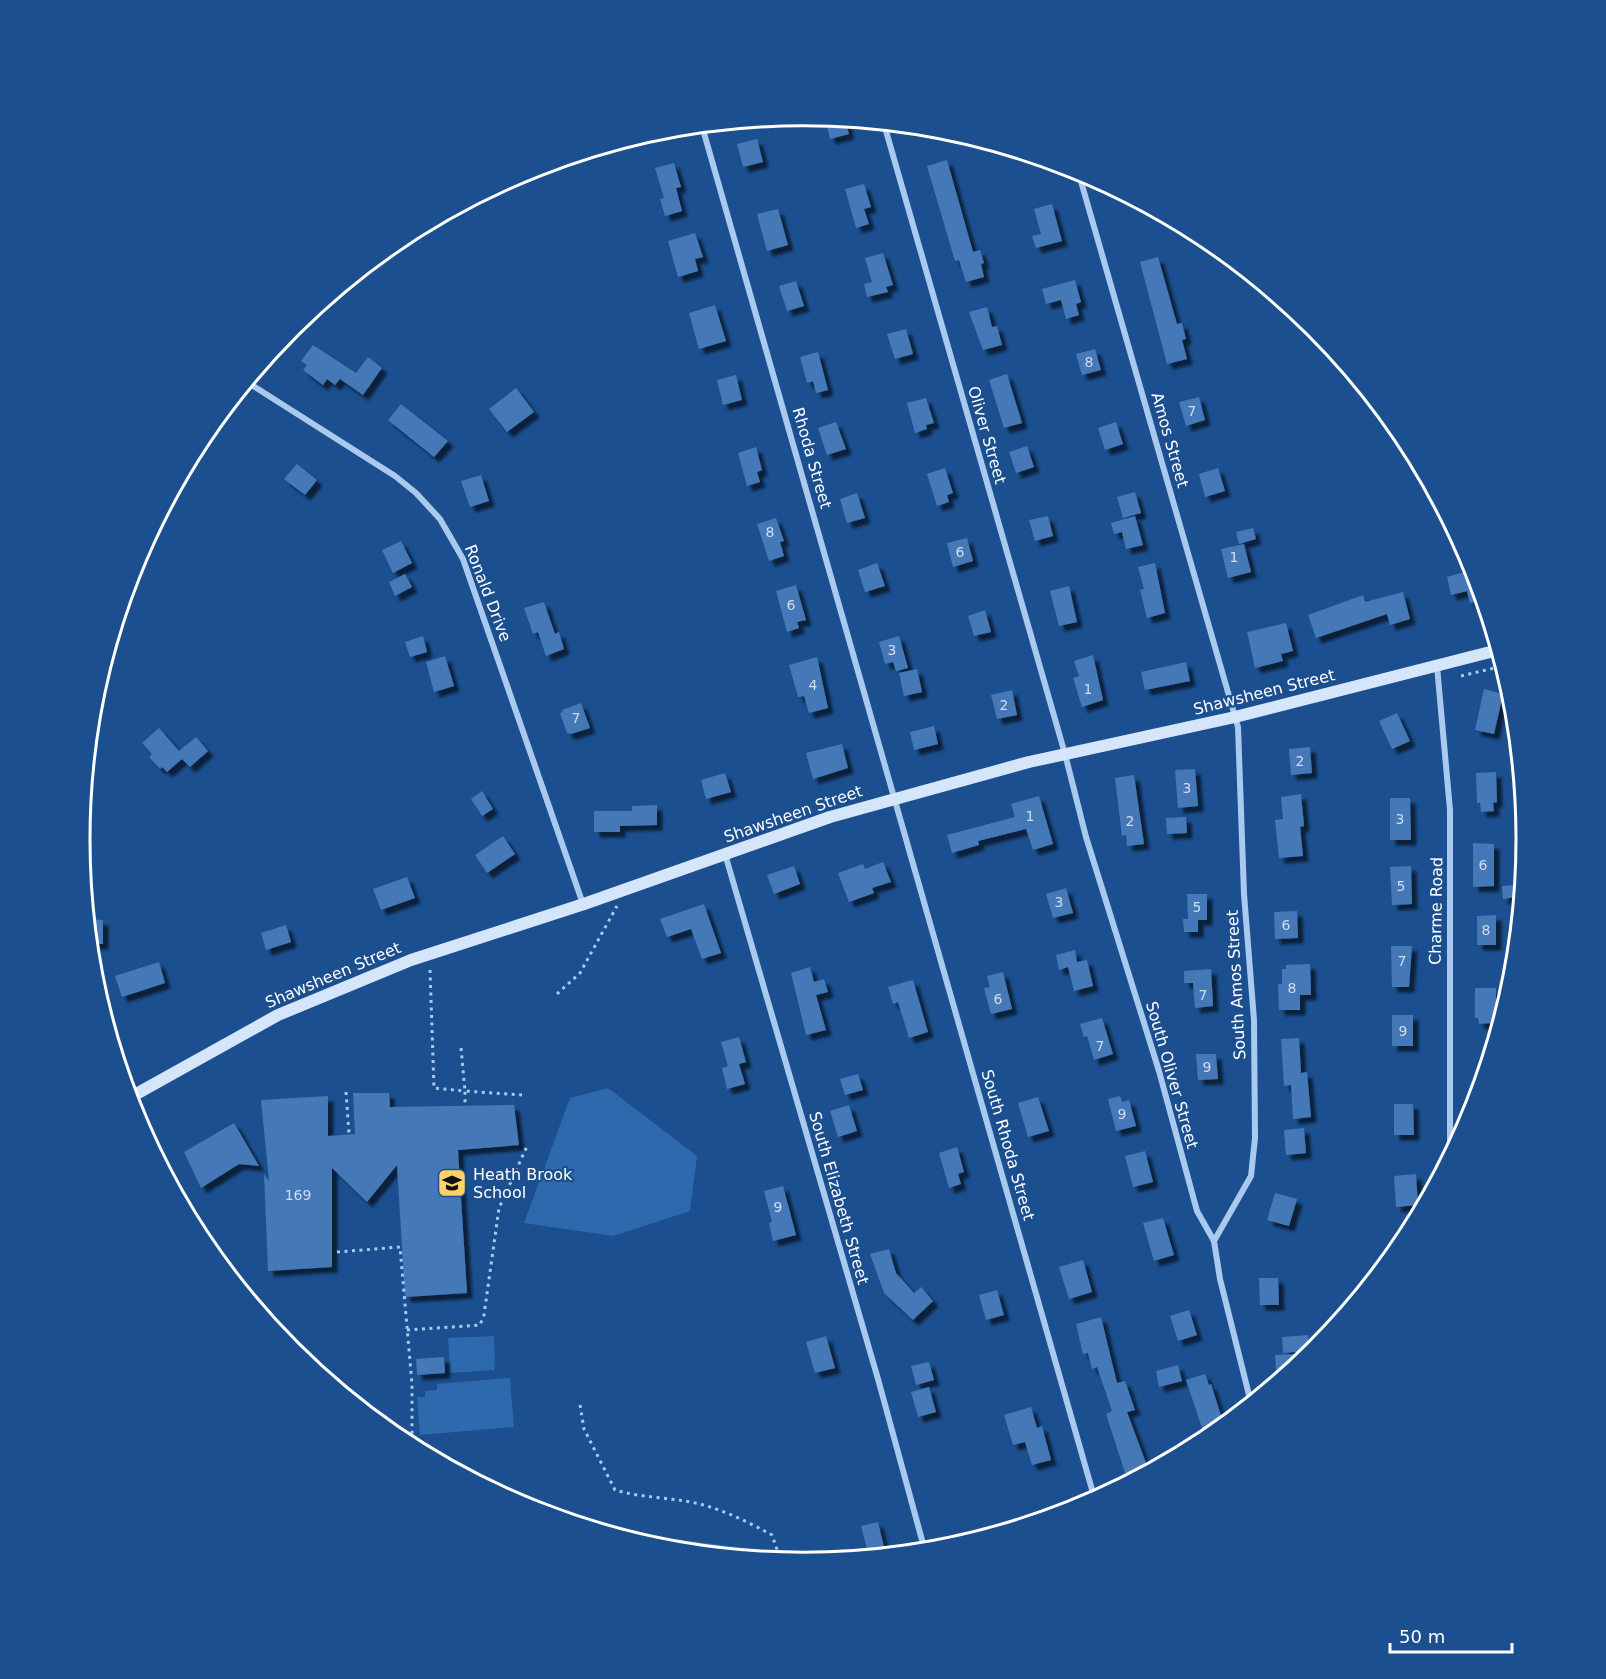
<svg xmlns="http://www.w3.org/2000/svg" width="1606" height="1679" font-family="'DejaVu Sans',sans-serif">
<defs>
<filter id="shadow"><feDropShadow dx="5.5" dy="5.5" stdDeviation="1.5" flood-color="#0009"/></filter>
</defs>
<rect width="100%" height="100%" fill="#1b4f8f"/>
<g fill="#2e69ad">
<polygon points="608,1088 697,1156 690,1211 613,1236 524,1223 570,1098"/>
<polygon points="494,1336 495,1370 450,1373 448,1338"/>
<polygon points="510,1378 514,1427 420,1435 417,1397 425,1397 425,1391 437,1390 437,1384"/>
<polygon points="635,1534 738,1547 743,1557 662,1549 622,1537"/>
</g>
<g fill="#4478b7" filter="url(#shadow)">
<polygon points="825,118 845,120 849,134 830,139"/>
<polygon points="757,139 763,162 743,167 737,144"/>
<polygon points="947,160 973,252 980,250 984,263 981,264 984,277 966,282 959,260 955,261 927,166"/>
<polygon points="674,163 681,187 676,188 682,211 665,216 660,199 664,198 655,168"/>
<polygon points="864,184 871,207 864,209 869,224 856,228 845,189"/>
<polygon points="1052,204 1062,241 1036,248 1032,236 1041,234 1034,209"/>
<polygon points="778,209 788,245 767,251 757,214"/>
<polygon points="695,233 703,257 695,259 698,271 678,277 668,241"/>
<polygon points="883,253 893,285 886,287 888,292 867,297 864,284 872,282 865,258"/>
<polygon points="1158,257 1177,324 1182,323 1186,339 1182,340 1187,359 1167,364 1140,262"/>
<polygon points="1075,280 1081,302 1076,304 1079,315 1066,319 1061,300 1046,304 1042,289"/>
<polygon points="796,281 804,306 787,311 779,286"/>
<polygon points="715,305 726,341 699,349 689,313"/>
<polygon points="987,307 992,327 997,326 1002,345 983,350 969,312"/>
<polygon points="906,329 913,354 895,359 887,334"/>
<polygon points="313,345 356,373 368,357 382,368 363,395 340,379 335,385 327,379 323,385 303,370 307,365 301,361"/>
<polygon points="1095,349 1101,370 1082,375 1076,354"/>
<polygon points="818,352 828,390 816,393 813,381 807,383 800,357"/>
<polygon points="1007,374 1022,423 1004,428 989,380"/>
<polygon points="736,375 742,400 723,405 717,380"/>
<polygon points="516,388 534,412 507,432 489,409"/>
<polygon points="1199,397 1205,420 1186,426 1179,402"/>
<polygon points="926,398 934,423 926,425 927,429 915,433 907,403"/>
<polygon points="401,404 448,441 434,457 388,420"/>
<polygon points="836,422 846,449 827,455 818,428"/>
<polygon points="1116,422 1123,444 1105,450 1098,428"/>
<polygon points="1027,446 1034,467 1016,473 1009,452"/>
<polygon points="756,447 762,470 757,472 760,482 747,486 738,453"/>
<polygon points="297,464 317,480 305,495 284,479"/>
<polygon points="945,468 953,493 947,495 949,502 937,506 927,474"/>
<polygon points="1218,468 1225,491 1205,497 1199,474"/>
<polygon points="481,475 489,501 470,507 461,481"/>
<polygon points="1135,492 1141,513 1123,518 1117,497"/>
<polygon points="857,493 865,518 847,523 840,499"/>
<polygon points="1048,516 1053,536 1035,541 1029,520"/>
<polygon points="1135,516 1143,545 1126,549 1122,532 1114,534 1111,523"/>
<polygon points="776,518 784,541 780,542 784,556 769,561 757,524"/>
<polygon points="1253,528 1256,539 1239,544 1236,532"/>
<polygon points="967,538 973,561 953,567 947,543"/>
<polygon points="401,541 412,563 393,573 382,550"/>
<polygon points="1244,544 1251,572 1228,578 1221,549"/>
<polygon points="877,563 885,586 865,592 858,570"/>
<polygon points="1155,563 1165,613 1147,618 1140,590 1144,589 1138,567"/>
<polygon points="1468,571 1469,577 1475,575 1483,600 1470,603 1467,591 1451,595 1447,577"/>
<polygon points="405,574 412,587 395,596 389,582"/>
<polygon points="796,585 806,620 797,622 799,628 787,632 776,591"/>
<polygon points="1069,586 1077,622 1059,626 1050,591"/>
<polygon points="1403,592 1410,619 1390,625 1387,614 1316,638 1308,615 1363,595 1365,602"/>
<polygon points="544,602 555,634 559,632 564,649 546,656 538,632 533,634 524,608"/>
<polygon points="985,610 991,632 974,636 968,616"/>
<polygon points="1286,623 1293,651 1281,654 1283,661 1255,668 1247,632"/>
<polygon points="423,636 427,652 410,657 405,642"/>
<polygon points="899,636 908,668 896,671 893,662 885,664 879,642"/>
<polygon points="1093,655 1103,700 1082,707 1073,678 1079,676 1074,661"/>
<polygon points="445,656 454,686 434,692 426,662"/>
<polygon points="817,657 828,708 809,713 804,696 798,697 789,665"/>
<polygon points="1186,662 1190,681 1145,690 1141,672"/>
<polygon points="917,669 922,692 904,696 899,673"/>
<polygon points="1484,689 1503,694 1494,734 1475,730"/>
<polygon points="1012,690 1017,715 997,719 991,695"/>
<polygon points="581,703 590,728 571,734 567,733 560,713 563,712 562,710"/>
<polygon points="1397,713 1410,741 1392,749 1379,721"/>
<polygon points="934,726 938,744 914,750 910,732"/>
<polygon points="159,728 179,751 196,737 208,751 190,767 182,759 167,772 162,767 160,769 149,757 152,754 142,743"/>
<polygon points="842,744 848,768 813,779 806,753"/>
<polygon points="1310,747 1312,773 1291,775 1289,749"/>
<polygon points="1195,769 1198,806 1178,808 1175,770"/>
<polygon points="1496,772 1497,802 1493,803 1494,811 1481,812 1480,803 1477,803 1476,773"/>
<polygon points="725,773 731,792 706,799 701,780"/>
<polygon points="1134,775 1144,844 1127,846 1126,835 1122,836 1115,778"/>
<polygon points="482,791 493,809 482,816 471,799"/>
<polygon points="1301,794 1304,826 1300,827 1303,856 1279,858 1275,820 1283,819 1281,797"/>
<polygon points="1039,796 1053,844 1033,850 1026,829 978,841 979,845 952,853 947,835 1015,817 1011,804"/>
<polygon points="1390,798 1410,798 1411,840 1390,840"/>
<polygon points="657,805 657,825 620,826 620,832 594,832 594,811 632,811 632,806"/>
<polygon points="1186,817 1187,833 1167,834 1166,818"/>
<polygon points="503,836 515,854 487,873 475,855"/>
<polygon points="1473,843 1494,844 1494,886 1473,887"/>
<polygon points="883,862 891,882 872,888 874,893 849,902 838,873 863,864 865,869"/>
<polygon points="794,866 800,884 774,894 767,875"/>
<polygon points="1411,866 1412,904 1392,905 1390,867"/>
<polygon points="407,877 415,898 381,910 373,889"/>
<polygon points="1515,885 1516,897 1503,899 1502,886"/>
<polygon points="1066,888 1073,913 1053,918 1046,894"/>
<polygon points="1187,894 1207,894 1207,920 1198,920 1198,932 1184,932 1183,919 1188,919"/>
<polygon points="704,904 721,953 702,959 691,929 667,937 660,919"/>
<polygon points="1297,911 1298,938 1275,939 1274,912"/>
<polygon points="1496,915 1496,945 1477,945 1477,916"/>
<polygon points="87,919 103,920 103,944 90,944"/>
<polygon points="286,925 291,942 266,950 261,933"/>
<polygon points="1391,946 1412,946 1409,987 1392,987"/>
<polygon points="1075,950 1077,962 1087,960 1093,986 1074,991 1068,967 1059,970 1056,955"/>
<polygon points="159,962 165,983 122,997 115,976"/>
<polygon points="1310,964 1311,995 1300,995 1300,1010 1279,1010 1278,984 1282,984 1282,969 1286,969 1286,965"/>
<polygon points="810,967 814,982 824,979 828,992 816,995 826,1030 806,1035 791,973"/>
<polygon points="1211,969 1213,1006 1195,1008 1193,983 1184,983 1184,971"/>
<polygon points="1003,972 1012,1009 991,1014 984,988 990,987 987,976"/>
<polygon points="913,980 928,1032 909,1038 898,1002 893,1004 888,987"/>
<polygon points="1475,988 1496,988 1496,1018 1492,1018 1492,1023 1479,1024 1478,1018 1475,1018"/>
<rect x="1392" y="1015" width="21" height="31"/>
<polygon points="1102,1018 1113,1054 1094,1060 1087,1036 1084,1037 1080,1024"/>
<polygon points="739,1037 746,1062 739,1064 745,1084 727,1089 722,1068 728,1066 721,1042"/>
<polygon points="1299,1038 1301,1073 1307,1072 1311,1117 1293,1119 1291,1085 1284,1086 1281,1039"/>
<polygon points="1196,1054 1216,1054 1218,1079 1198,1080"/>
<polygon points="858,1074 863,1090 845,1095 840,1079"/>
<polygon points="353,1093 389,1093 390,1107 514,1105 519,1145 458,1150 467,1293 405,1297 397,1165 367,1202 332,1168 332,1267 268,1271 264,1174 269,1181 261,1100 328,1096 328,1136 355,1134"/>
<polygon points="1120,1096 1122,1102 1129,1100 1136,1126 1116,1131 1108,1099"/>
<polygon points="1038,1097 1049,1131 1028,1137 1018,1103"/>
<polygon points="1394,1104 1413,1104 1414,1135 1394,1135"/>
<polygon points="849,1105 857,1131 838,1137 830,1111"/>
<polygon points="234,1123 259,1166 239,1164 201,1188 184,1152"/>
<polygon points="1304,1128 1306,1153 1286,1155 1284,1130"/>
<polygon points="957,1147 964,1172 958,1174 961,1184 949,1188 939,1153"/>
<polygon points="1145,1151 1153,1182 1133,1187 1125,1156"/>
<polygon points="1416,1174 1418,1205 1396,1207 1394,1176"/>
<polygon points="783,1186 796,1235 773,1241 769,1223 772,1222 764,1191"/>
<polygon points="1275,1193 1297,1199 1289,1226 1267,1220"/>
<polygon points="1163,1218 1174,1255 1154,1261 1143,1223"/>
<polygon points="889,1249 896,1273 914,1293 921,1287 933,1301 913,1320 884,1293 870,1254"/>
<polygon points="1083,1260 1092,1292 1069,1299 1059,1267"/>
<polygon points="1259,1278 1278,1278 1279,1305 1260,1305"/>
<polygon points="997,1290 1004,1315 986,1320 979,1295"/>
<polygon points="1189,1310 1197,1335 1178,1341 1170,1316"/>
<polygon points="1101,1317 1117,1383 1125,1381 1135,1410 1127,1412 1149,1471 1128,1482 1106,1414 1112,1411 1097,1367 1092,1369 1088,1353 1083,1354 1076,1324"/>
<polygon points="1308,1335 1309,1351 1283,1353 1282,1337"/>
<polygon points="826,1336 835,1368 815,1373 806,1342"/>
<polygon points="1295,1354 1296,1366 1277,1382 1275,1355"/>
<polygon points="444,1357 445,1373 417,1375 416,1359"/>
<polygon points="929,1362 934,1380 916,1385 911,1366"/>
<polygon points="1178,1365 1182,1381 1159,1387 1156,1371"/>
<polygon points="1205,1374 1209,1385 1211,1384 1224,1425 1206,1440 1186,1380"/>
<polygon points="929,1387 936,1412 918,1417 911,1392"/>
<polygon points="1031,1407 1037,1428 1042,1426 1051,1460 1032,1465 1025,1442 1013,1445 1004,1415"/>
<polygon points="878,1522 884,1547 868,1552 861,1526"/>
</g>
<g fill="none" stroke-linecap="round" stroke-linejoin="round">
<g stroke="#a9c9ee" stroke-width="3" stroke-dasharray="3 4.5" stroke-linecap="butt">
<polyline points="1461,676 1503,666"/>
<polyline points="430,970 434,1088 465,1091 465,1106"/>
<polyline points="557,994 580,973 617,906"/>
<polyline points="461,1048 465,1091 522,1095"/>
<polyline points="346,1092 349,1134"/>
<polyline points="337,1252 400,1247 412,1384 412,1447"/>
<polyline points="407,1330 480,1325 484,1315 499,1208 528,1144"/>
<path d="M580,1405L584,1429L615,1490C645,1499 678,1497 707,1506C730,1513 752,1524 772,1535L781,1561"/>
</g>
<g stroke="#a9c9ee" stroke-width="6">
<polyline points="884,124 1065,754 1086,837 1159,1071 1197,1211 1214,1241 1220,1279 1251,1403"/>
<polyline points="702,126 1095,1500"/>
<polyline points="1078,171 1238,727 1244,894 1254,1020 1255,1138 1251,1176 1214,1241"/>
<polyline points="247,382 395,476 416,493 440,519 463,559 583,904"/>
<polyline points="1437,666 1450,810 1450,1157"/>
<polyline points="725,854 878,1379 925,1551"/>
</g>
<polyline stroke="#d6e6fa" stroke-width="12" points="129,1098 278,1015 411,960 584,904 830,817 1029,762 1235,717 1498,650"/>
</g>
<defs>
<g id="school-square" transform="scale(1.5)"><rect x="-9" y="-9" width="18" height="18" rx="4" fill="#ffd166" stroke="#1b4f8f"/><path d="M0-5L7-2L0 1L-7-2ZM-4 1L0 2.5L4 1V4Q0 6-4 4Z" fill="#111"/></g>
</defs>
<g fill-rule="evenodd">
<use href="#school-square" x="452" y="1183"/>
</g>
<g text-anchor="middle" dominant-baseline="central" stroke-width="4.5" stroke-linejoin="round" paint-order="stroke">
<g font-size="14" fill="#d0dded">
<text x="1089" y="362">8</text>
<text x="1192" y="411">7</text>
<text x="770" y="532">8</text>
<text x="960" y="552">6</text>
<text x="1234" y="557">1</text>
<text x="791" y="605">6</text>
<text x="892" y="650">3</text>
<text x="813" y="685">4</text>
<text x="1088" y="689">1</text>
<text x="1004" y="705">2</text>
<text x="576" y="718">7</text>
<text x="1300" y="761">2</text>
<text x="1187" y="788">3</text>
<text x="1030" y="816">1</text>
<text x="1400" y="819">3</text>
<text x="1130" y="821">2</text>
<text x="1483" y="865">6</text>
<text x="1401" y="886">5</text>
<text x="1059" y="902">3</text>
<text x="1197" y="907">5</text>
<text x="1286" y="925">6</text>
<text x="1486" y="930">8</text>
<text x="1402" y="961">7</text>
<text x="1292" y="988">8</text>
<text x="1203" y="995">7</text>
<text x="998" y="999">6</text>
<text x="1403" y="1031">9</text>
<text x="1100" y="1046">7</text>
<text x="1207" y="1067">9</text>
<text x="1122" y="1114">9</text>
<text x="298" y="1195">169</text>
<text x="778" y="1207">9</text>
</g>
<g font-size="16" fill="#fff" stroke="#1b4f8f">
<text transform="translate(987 435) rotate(74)">Oliver Street</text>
<text transform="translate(1170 440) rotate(74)">Amos Street</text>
<text transform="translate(812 458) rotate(74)">Rhoda Street</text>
<text transform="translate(488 593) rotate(69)">Ronald Drive</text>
<text transform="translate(1264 692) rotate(-14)">Shawsheen Street</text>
<text transform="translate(793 814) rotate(-19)">Shawsheen Street</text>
<text transform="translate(1436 911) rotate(-89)">Charme Road</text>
<text transform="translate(333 975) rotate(-23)">Shawsheen Street</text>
<text transform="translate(1236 985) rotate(-93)">South Amos Street</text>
<text transform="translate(1172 1075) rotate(74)">South Oliver Street</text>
<text transform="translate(1008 1145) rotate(74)">South Rhoda Street</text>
<text transform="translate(839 1198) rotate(74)">South Elizabeth Street</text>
</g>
<g font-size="16" fill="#fff" stroke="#1b4f8f" text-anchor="start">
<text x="473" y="1174">Heath Brook<tspan x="473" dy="18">School</tspan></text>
</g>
</g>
<path d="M0 0H1606V1679H0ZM90 839a713 713 0 1 1 1426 0a713 713 0 1 1-1426 0Z" fill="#1b4f8f" fill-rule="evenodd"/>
<path fill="none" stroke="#fff" stroke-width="3" d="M90 839a713 713 0 1 1 1426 0a713 713 0 1 1-1426 0Z"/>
<path d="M1390 1643v9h122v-9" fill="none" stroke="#ffffff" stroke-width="3"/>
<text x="1399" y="1643" font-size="18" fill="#ffffff" stroke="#1b4f8f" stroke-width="4.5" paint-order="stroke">50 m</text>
</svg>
